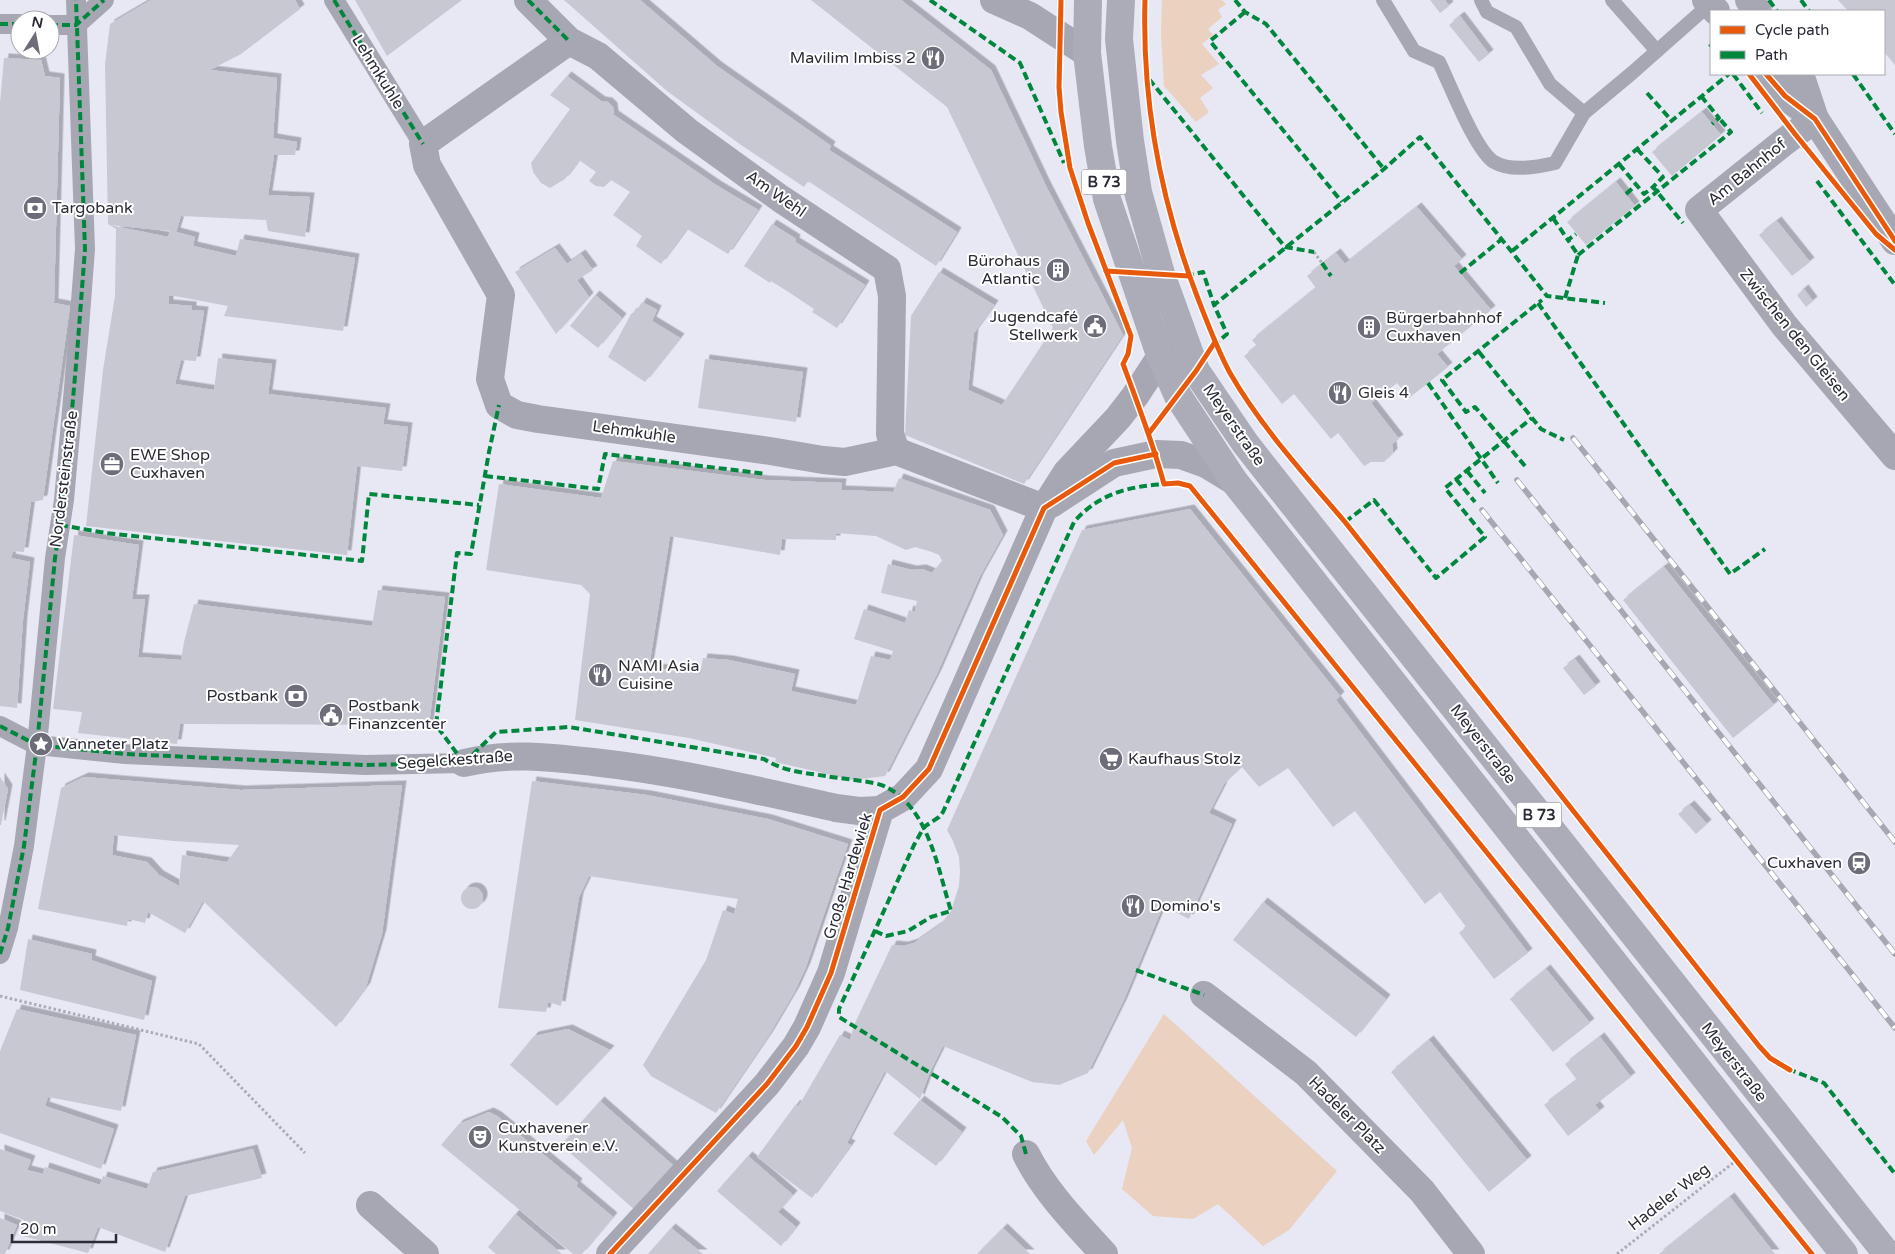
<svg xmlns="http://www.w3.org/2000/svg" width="1895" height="1254" font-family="'Varela Round',sans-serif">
<defs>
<filter id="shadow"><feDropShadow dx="4.5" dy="-4.5" stdDeviation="0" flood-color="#0004"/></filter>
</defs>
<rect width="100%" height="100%" fill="#e7e8f4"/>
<g fill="#ebd1c0">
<polygon points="1162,0 1222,0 1226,4 1218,10 1222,17 1208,29 1213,35 1202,44 1219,64 1201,75 1213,88 1200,98 1209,112 1196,122 1164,86 1161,34"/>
<polygon points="1164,1014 1337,1171 1289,1230 1263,1246 1218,1204 1193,1219 1153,1216 1122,1189 1132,1148 1123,1120 1094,1155 1086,1141"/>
</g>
<g fill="#c8c8d3" fill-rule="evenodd" filter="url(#shadow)">
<path d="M151,0H295L300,9L241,54L210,70L277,78L273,138L297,142L295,155H274L268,195L310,197L305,237L268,231L266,220L181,216L176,232L195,237L193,246L236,256L240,239L355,258L343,331L224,316L228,306L169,295V304L192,306V310L204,311L196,361L181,360L175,384L214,390L218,358L272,364L268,394L386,408L383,424L408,427L402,471L357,466L347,555L86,526L103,370L115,296L116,229L108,224L105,64L110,24ZM110,225L170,231L168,237Z"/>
<polygon points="355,0 462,0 387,56"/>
<polygon points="564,0 640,0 717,66 831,146 829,150 957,232 936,266 808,181 804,187 741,145 667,91"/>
<polygon points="811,0 901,0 991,70 1046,186 1123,335 1024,484 905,435 911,316 939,272 994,305 974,333 968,390 1002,405 1053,328 947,107"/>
<polygon points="1430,0 1445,0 1449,6 1440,13"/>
<polygon points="1838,0 1895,0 1895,65 1884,52 1884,11 1848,11"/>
<polygon points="1460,16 1489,54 1479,62 1449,25"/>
<polygon points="4,58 41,60 45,76 60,78 54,303 70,306 43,500 31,502 24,552 13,551 11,558 30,562 23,620 17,708 0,706 0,103"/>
<polygon points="567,76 601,101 608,102 613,107 614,115 716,185 758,210 728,254 687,229 661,264 636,246 642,236 613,215 630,192 611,180 604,187 596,186 589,181 596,172 579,160 565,179 550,188 541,183 533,172 531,163 570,109 550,95"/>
<polygon points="1702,112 1721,135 1672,176 1652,152"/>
<polygon points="1616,182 1635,206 1586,245 1567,222"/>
<polygon points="1417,207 1462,259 1454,266 1491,310 1437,354 1448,367 1409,398 1397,383 1371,403 1399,439 1392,444 1393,453 1384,462 1371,462 1364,466 1338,433 1331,439 1294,394 1282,404 1244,356 1257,346 1252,340 1316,288 1307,276 1336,253 1345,264"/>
<polygon points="1777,221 1810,262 1792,276 1759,235"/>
<polygon points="772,224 796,239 795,242 865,285 837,328 812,312 814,309 790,293 771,281 770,283 744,266"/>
<polygon points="555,248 567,264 581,254 593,270 577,280 589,297 556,334 515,272"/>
<polygon points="1804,289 1813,301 1806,307 1797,295"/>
<polygon points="595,295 622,318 598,348 570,326"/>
<polygon points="642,302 657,310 652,321 680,338 645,382 608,357 631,314 637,310"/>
<polygon points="705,359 803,372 796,422 698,408"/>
<path d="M613,461L765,480L842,483L841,490L893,492L899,478L990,510L1003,535L979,578L937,674L885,776L853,780L775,762L776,758L689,738L575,720L590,594L581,585L486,570L499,484L601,498ZM836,533L876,536L906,550L915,547L932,552L939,555L942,561L932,573L922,569L912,570L888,564L881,593L917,601L915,612L909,610L905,623L864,609L854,639L893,651L890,660L871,656L856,705L791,691L795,674L729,660L703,658L700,674L649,667L670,536L780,555L782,539L836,540Z"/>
<polygon points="1190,509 1340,696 1336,700 1528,953 1494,979 1459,933 1466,927 1440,892 1425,904 1355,811 1333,827 1288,768 1259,787 1242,767 1224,784 1209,813 1232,824 1189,919 1163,906 1123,1002 1088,1073 1059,1085 1032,1082 943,1046 930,1072 920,1099 885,1071 847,1143 851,1145 812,1198 757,1157 796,1104 798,1107 840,1035 850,1040 854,1025 892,945 904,946 914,943 941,924 951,911 959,886 960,871 959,857 953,841 947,830 1082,530"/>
<polygon points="74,535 139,545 132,599 145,599 138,657 181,660 184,642 194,604 372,626 378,590 445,597 429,725 180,724 177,744 78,733 82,712 53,709"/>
<polygon points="1664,567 1774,705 1733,738 1623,600"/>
<polygon points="1575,659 1596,686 1584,695 1563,668"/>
<polygon points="0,777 8,789 1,825 0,825"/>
<path d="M84,777L241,790L402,785L382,934L366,987L336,1027L203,901L185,933L148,912L145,923L128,919L127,926L38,909L61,788ZM114,835L174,841L239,845L227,862L182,855L179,886L159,875L147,862L112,855Z"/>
<polygon points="532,781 647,795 768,819 848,844 806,967 795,991 769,1035 716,1113 651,1076 643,1065 706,960 723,910 734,914 738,899 589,876 579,897 561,1006 548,1002 546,1012 498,1008"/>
<polygon points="1690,805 1707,824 1696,834 1678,814"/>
<circle cx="472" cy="898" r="11"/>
<polygon points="1263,902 1386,999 1356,1037 1233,940"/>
<polygon points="28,939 92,954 91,960 152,981 144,1020 20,990"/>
<polygon points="1546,969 1590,1023 1553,1052 1510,999"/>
<polygon points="17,1009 136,1035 121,1111 48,1097 45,1106 114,1129 101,1169 0,1133 0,1051"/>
<polygon points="568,1029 610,1050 557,1106 510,1065 534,1036"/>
<polygon points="1600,1037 1631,1077 1595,1105 1600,1111 1568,1136 1544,1105 1577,1080 1565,1064"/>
<polygon points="1429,1040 1527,1160 1489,1192 1391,1072"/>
<polygon points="920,1100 962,1132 936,1166 893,1134"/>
<polygon points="600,1101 675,1167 636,1211 561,1145"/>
<polygon points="489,1112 497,1116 578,1183 576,1186 613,1217 582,1254 573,1254 441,1145 459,1124"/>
<polygon points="0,1149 31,1160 27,1170 43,1174 45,1167 100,1185 103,1176 147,1189 153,1172 253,1149 262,1178 185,1196 165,1252 98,1227 88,1253 19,1235 24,1220 0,1211"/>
<polygon points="748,1156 793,1195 778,1212 796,1227 781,1246 717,1191"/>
<polygon points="1730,1197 1775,1254 1659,1254 1689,1230"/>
<polygon points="515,1214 562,1254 496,1254 488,1247"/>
<polygon points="0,1218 17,1225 5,1254 0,1254"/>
<polygon points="671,1228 703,1254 648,1254"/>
<polygon points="1003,1228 1030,1254 977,1254"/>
</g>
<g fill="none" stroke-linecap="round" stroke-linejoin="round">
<g stroke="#aaabb4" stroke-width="3" stroke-dasharray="2.5 2.5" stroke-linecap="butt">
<polyline points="1314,252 1322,263"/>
<polyline points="0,996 199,1044 305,1153"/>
<polyline points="1617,1254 1733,1163"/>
</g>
<g stroke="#a6a7b2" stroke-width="14">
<path d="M1383,0L1414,51L1439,62C1450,84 1475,150 1494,162C1511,172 1537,167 1555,163L1584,113L1632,73L1710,4"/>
<polyline points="1481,0 1487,12 1516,27 1550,84 1584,113"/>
<polyline points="1612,0 1657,51"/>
</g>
<g stroke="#a6a7b2" stroke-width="20">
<polyline points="334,0 423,144"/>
<polyline points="0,24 20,24"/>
<polyline points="50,25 76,25 104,0"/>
<polyline points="0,726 37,745 125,754 365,765 464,763"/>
<polyline points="0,954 8,928 24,846 37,745 55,558 64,500 77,354 85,249 76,0"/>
</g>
<g stroke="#a6a7b2" stroke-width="28">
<polyline points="528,0 569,41 598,56 687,131 781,199 887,269 892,296 890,434 896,451"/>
<polyline points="994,0 1030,16 1087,53"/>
<polyline points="1706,0 1716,11"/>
<polyline points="1749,0 1758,11"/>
<polyline points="569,41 423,144 427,165 501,295 490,379 499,405 517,415 538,419 770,451 823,460 845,462 896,451 1044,508"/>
<polyline points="1766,74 1785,96 1815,119"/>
<polyline points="1800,74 1815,119 1895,241"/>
<polyline points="1815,119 1784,142 1699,210 1784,325 1895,456"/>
<polyline points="1051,504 1114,463 1156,454 1181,455 1206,464 1234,481"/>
<path d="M464,763C508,752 549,757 593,762C675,771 756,790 836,808L859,811L880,810"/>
<polyline points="1204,995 1306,1073 1422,1191 1471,1254"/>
<path d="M1026,1154C1045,1192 1076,1223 1104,1254"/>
<polyline points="370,1205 425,1254"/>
<polyline points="610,1254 767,1084 796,1046 807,1027 831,973 880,810 903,797 929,769 1044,508 1067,472 1118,418 1135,396 1180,327"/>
</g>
<g stroke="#abacb8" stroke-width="28">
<polyline points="1088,0 1087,53 1098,146 1107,199 1160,355 1178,396 1234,481 1844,1254"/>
<polyline points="1121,0 1119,39 1130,141 1138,192 1161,274 1196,371 1245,443 1274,480 1887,1254"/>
</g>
<g stroke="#a6a7b0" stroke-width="5.5">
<g id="rail">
<polyline points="1573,438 1895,842"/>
<polyline points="1517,480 1895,954"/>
<polyline points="1482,510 1895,1028"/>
</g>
</g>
<use href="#rail" stroke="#fff" stroke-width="4" stroke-dasharray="11" stroke-linecap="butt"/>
<g stroke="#00873e" stroke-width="4" stroke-dasharray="8 4" stroke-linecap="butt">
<polyline points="334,0 423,144"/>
<polyline points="528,0 569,41"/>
<polyline points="930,0 1020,63 1064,163"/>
<polyline points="1235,0 1245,12 1266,24 1384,169"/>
<polyline points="1769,0 1777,11"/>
<polyline points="1801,0 1809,11"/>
<polyline points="1245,12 1210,41 1342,202"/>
<polyline points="0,24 20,24"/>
<polyline points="50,25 76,25 104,0"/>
<polyline points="1710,44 1711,46"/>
<polyline points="1733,74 1762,113"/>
<polyline points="1853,74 1895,134"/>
<polyline points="1149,79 1285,247 1314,252"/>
<polyline points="1647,93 1672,121"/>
<polyline points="1701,96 1719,118 1712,124"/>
<polyline points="1637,149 1663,177 1653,187"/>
<polyline points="1619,164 1644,194 1653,187 1683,223"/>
<polyline points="1817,181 1895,285"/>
<polyline points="1626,194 1636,185"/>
<polyline points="1553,218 1568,240"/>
<polyline points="1512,251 1729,74"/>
<polyline points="1578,255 1731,132 1719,118"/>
<polyline points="1322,263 1331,276"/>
<polyline points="1460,273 1502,239"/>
<polyline points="1186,276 1203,272 1214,305"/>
<polyline points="1565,298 1578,255 1568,240 1576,234"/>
<polyline points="1538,303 1730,574 1765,549"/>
<polyline points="1213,346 1227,334 1214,305 1384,169 1420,137 1547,296 1605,303"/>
<polyline points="1479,352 1541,429 1564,440"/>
<polyline points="1428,383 1498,483"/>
<polyline points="1525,466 1475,407 1466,412 1442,380 1542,300"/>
<polyline points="1467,471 1485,493"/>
<polyline points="485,476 598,489 605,454 766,474"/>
<polyline points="1456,479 1475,502"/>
<polyline points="1345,522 1374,500 1436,578 1485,537 1445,488 1532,418"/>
<polyline points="60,525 106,533 362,561 369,494 479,505"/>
<polyline points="0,726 37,745 125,754 365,765 464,763"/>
<path d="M464,763L496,732L569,727L764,759C782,771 805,773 826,776C840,779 876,781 886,787C929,808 938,870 951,911L931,917L908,931L886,936L875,931"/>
<polyline points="464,763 436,725 457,553 471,554 489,452 499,405"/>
<polyline points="0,954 8,928 24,846 37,745 55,558 64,500 77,354 85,249 76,0"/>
<polyline points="1136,970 1204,995"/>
<polyline points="1788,1069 1824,1083 1895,1174"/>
<path d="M1026,1154L1021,1136L1002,1117L839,1017V1009L914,845L924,827L939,817L943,812L1074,522C1099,493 1130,486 1167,484"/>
</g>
<g stroke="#fff" stroke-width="8">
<g id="cycleway">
<path d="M1061,0L1059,87L1061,112L1070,168L1088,223L1131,336L1128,354L1123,364C1138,404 1153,443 1164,484L1178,483L1190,486L1812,1254"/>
<path d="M1145,0C1142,101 1161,202 1197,296C1207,322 1217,349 1230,373C1261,427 1305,475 1345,522L1759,1046L1770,1058L1790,1070"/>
<polyline points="1749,74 1795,134 1876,234 1895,250"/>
<polyline points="1766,74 1785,96 1815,119 1895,241"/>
<polyline points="1106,271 1189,276"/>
<polyline points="1149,433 1196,371 1215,342"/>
<polyline points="610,1254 767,1084 796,1046 807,1027 831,973 880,810 903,797 929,769 1044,508 1114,463 1156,454"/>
</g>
</g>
<use href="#cycleway" stroke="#e8590c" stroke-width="5"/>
</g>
<defs>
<g id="restaurant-disc" transform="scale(1.25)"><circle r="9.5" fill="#6c6d78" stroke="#fff"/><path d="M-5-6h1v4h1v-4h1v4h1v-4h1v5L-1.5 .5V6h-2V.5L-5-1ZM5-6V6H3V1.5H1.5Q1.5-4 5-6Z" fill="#fff"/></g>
<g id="bank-disc" transform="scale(1.25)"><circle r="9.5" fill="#6c6d78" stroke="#fff"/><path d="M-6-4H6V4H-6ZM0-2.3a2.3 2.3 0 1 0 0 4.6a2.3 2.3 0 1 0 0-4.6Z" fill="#fff"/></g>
<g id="building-disc" transform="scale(1.25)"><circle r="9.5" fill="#6c6d78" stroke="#fff"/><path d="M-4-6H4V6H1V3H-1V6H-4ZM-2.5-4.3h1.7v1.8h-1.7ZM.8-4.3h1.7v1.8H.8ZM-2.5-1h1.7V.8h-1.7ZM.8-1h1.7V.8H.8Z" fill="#fff"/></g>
<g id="civic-disc" transform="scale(1.25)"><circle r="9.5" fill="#6c6d78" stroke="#fff"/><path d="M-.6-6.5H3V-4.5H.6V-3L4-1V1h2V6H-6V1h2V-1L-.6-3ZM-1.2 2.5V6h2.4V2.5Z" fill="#fff"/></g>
<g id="office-disc" transform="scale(1.25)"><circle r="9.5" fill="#6c6d78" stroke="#fff"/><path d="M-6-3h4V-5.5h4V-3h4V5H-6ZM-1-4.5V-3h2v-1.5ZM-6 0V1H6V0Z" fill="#fff"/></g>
<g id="sight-disc" transform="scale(1.25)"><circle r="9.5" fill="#6c6d78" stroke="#fff"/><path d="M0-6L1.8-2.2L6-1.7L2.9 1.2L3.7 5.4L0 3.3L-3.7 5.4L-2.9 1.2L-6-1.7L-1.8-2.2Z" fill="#fff"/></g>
<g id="supermarket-disc" transform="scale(1.25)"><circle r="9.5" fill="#6c6d78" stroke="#fff"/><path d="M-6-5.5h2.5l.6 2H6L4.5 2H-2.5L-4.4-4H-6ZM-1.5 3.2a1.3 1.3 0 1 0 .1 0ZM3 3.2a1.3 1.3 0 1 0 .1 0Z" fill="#fff"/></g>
<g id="station-disc" transform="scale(1.25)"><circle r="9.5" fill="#6c6d78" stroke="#fff"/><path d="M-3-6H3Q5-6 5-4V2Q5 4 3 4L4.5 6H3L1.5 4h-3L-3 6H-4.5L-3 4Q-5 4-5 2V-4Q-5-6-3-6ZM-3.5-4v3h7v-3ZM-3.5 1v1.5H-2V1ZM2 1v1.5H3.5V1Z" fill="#fff"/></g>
<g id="theatre-disc" transform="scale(1.25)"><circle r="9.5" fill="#6c6d78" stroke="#fff"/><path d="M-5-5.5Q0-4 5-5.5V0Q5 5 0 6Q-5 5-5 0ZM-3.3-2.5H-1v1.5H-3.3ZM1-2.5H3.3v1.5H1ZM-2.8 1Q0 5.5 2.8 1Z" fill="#fff"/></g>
</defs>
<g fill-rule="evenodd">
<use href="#restaurant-disc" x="933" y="58"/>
<use href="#bank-disc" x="35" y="208"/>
<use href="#building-disc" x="1058" y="270"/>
<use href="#civic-disc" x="1095" y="326"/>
<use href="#building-disc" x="1369" y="327"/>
<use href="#restaurant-disc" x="1340" y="393"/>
<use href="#office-disc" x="112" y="464"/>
<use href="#restaurant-disc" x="600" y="675"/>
<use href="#bank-disc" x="296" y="696"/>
<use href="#civic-disc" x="331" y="715"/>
<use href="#sight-disc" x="41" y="744"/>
<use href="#supermarket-disc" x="1111" y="759"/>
<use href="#station-disc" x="1859" y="863"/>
<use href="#restaurant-disc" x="1133" y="906"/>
<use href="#theatre-disc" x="480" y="1137"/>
</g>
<g text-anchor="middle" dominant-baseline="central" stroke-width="4" stroke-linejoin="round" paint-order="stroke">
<g fill="#fff" stroke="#6a6b72" stroke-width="1">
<rect x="1081.5" y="169.5" width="45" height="25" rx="4"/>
<rect x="1516.5" y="802.5" width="45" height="25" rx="4"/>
</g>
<g font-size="15" font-weight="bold" fill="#2a2b36">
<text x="1104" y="182">B 73</text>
<text x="1539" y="815">B 73</text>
</g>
<g font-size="16" fill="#2a2b36" stroke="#fff" text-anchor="start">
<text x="916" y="58" text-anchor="end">Mavilim Imbiss 2</text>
<text x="52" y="208">Targobank</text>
<text x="1040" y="261" text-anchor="end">Bürohaus<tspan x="1040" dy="18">Atlantic</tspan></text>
<text x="1078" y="317" text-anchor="end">Jugendcafé<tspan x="1078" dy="18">Stellwerk</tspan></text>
<text x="1386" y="318">Bürgerbahnhof<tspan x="1386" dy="18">Cuxhaven</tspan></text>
<text x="1358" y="393">Gleis 4</text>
<text x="130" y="455">EWE Shop<tspan x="130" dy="18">Cuxhaven</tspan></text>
<text x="618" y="666">NAMI Asia<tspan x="618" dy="18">Cuisine</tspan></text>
<text x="278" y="696" text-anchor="end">Postbank</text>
<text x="348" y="706">Postbank<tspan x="348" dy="18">Finanzcenter</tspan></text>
<text x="58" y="744">Vanneter Platz</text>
<text x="1128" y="759">Kaufhaus Stolz</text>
<text x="1842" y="863" text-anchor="end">Cuxhaven</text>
<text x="1150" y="906">Domino's</text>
<text x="498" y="1128">Cuxhavener<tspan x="498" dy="18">Kunstverein e.V.</tspan></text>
</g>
<g font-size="16" fill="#2a2b36" stroke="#fff">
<text transform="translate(378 72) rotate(58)">Lehmkuhle</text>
<text transform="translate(1747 172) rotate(-39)">Am Bahnhof</text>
<text transform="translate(776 194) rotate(35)">Am Wehl</text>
<text transform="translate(1795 335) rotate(51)">Zwischen den Gleisen</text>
<text transform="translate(1234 425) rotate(55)">Meyerstraße</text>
<text transform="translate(634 432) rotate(8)">Lehmkuhle</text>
<text transform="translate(64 479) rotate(-83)">Nordersteinstraße</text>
<text transform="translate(1483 744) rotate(52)">Meyerstraße</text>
<text transform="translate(455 760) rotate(-4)">Segelckestraße</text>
<text transform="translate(848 876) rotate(-73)">Große Hardewiek</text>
<text transform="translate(1734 1062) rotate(52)">Meyerstraße</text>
<text transform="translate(1347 1115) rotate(45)">Hadeler Platz</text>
<text transform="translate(1669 1197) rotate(-38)">Hadeler Weg</text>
</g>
</g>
<rect x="1710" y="10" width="175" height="65" fill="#ffffff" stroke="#aaaaaf"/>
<rect x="1720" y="26" width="25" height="8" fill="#e8590c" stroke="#aaaaaf"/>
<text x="1755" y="35" font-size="15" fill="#2a2b36">Cycle path</text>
<rect x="1720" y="51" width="25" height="8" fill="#00873e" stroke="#aaaaaf"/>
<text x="1755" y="60" font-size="15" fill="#2a2b36">Path</text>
<g transform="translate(35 35) rotate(11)"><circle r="24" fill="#ffffff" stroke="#aaaaaf"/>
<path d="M0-4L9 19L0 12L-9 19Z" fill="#6c6d78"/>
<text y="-8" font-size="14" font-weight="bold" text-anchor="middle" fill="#2a2b36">N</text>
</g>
<path d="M12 1234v8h104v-8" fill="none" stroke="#2a2b36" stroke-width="2.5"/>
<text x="20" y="1234" font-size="15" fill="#2a2b36" stroke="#ffffff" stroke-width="4" paint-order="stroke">20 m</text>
</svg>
